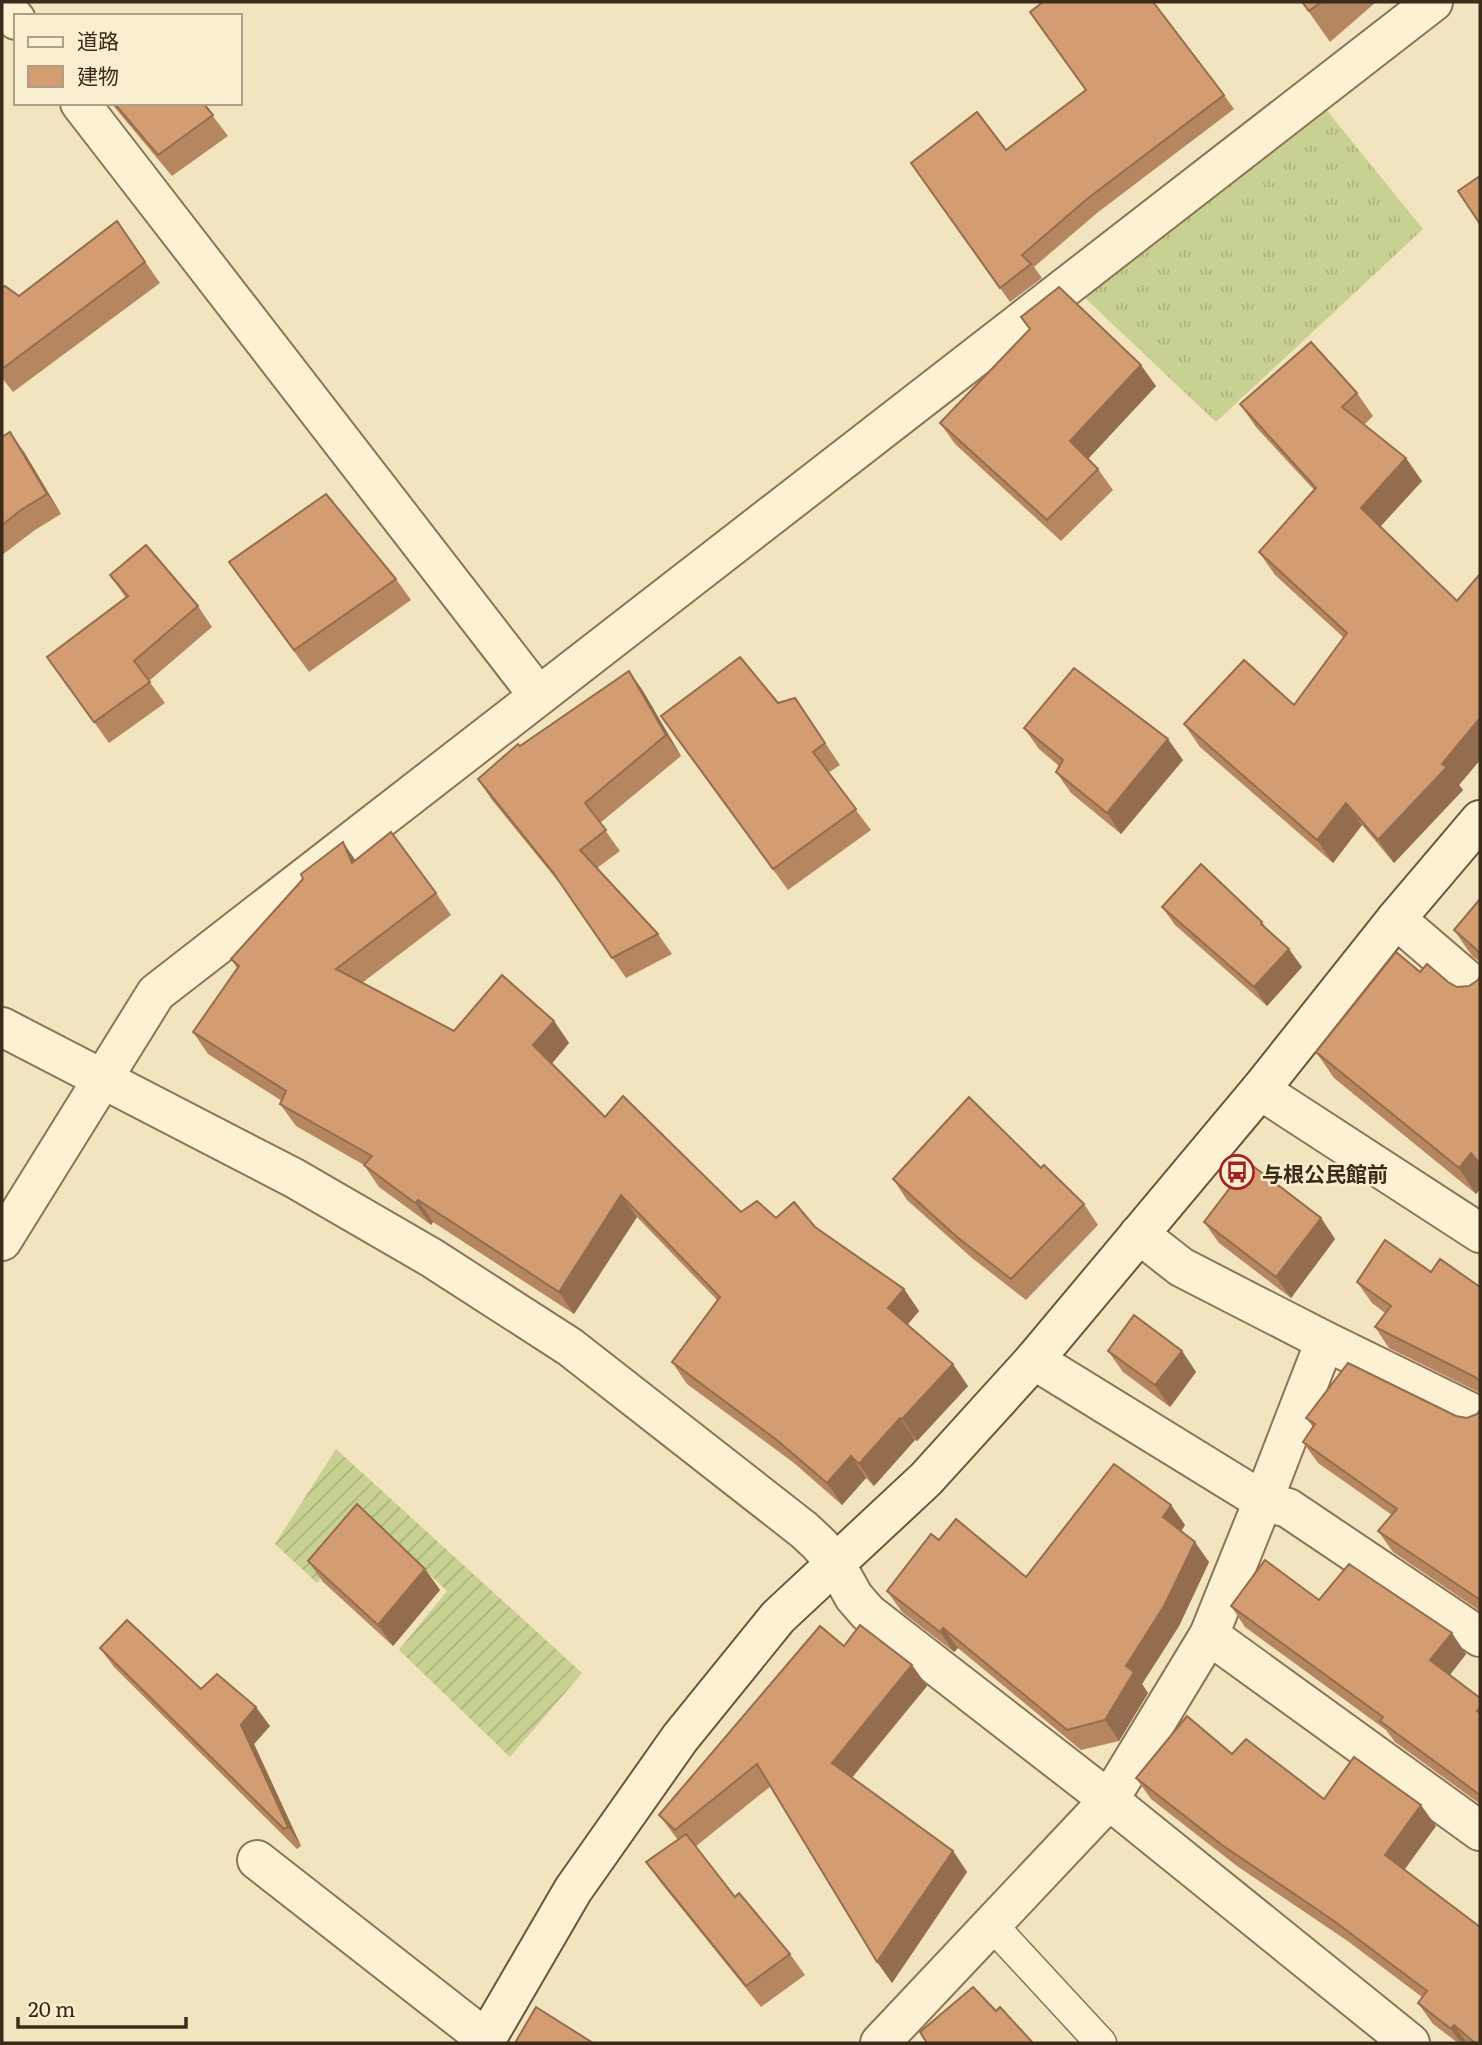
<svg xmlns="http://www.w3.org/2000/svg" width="1482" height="2045" font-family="Literata,'Noto Sans JP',serif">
<defs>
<pattern id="grass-tufts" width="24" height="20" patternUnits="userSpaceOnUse" patternTransform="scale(1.75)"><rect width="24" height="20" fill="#c8d191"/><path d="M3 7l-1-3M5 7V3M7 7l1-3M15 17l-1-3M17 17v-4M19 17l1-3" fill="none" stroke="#adb47c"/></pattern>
<pattern id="garden-furrows" width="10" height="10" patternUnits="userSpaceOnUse" patternTransform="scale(1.75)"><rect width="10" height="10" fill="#c8d191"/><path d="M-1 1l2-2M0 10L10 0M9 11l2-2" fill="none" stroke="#adb47c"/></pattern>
</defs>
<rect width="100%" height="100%" fill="#f2e4bf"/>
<polygon fill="url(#grass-tufts)" points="1324,107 1423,229 1216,422 1085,298"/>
<polygon fill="url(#garden-furrows)" points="336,1449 582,1673 510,1757 399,1650 447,1591 370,1517 317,1583 275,1544"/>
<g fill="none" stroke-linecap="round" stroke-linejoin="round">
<g stroke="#8c7455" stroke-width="33">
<polyline id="lane" points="992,1925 1101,2043"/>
</g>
<g stroke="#8c7455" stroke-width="42">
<g id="street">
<polyline points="2,2 16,20"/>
<polyline points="80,103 538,695"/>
<polyline points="1396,919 1480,991"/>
<polyline points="2,1027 294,1178 432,1258 570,1347 804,1530 820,1545 835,1563 854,1597 868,1613 1109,1800 1410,2043"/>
<polyline points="1260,1090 1480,1233"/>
<polyline points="1139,1234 1181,1267 1325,1341 1480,1417"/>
<polyline points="2,1241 156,993 1433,2"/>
<polyline points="1034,1360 1263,1501 1325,1341"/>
<polyline points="1209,1635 1480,1831"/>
<polyline points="257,1860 486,2039"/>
<polyline points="880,2043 1109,1800 1209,1635 1263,1501 1288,1508 1480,1637"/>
</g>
</g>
<g stroke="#6e5539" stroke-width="42">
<polyline id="secondary" points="484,2043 573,1890 680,1738 778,1617 926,1479 1034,1360 1260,1090 1396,919 1480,820"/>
</g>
<use href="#lane" stroke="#fcf1d3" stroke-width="30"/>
<use href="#street" stroke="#fcf1d3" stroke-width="38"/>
<use href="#secondary" stroke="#fcf1d3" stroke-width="38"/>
</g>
<g fill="#b68661">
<polygon points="1302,2 1376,2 1330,42"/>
<polygon points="1224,95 1234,109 1097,213 1034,267 1042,278 1010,302 911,163 1006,150"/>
<polygon points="111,103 203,103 228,136 172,176"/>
<polygon points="117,221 160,283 13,392 2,378 2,288 19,296"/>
<polygon points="1030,329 1156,386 1088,459 1098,469 1113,490 1061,541 955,444 940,423"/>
<polygon points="1357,393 1373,416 1364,425 1422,481 1380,527 1457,601 1480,574 1480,760 1459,785 1463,790 1394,863 1362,825 1333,863 1200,747 1184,724 1294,705 1344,638 1275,575 1259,552 1314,490 1256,427 1240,404"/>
<polygon points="2,437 24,452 61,514 35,530 2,555"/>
<polygon points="229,562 396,579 411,600 309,672"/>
<polygon points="110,575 198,606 212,627 149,681 165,703 109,743 47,657 126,598"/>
<polygon points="629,671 643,691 681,756 600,823 620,851 597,868 658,934 672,954 626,978 566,891 492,800 478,779 520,746"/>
<polygon points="795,698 840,765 828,773 871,830 788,890 661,716 778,703"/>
<polygon points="1024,728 1183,760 1121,834 1071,793 1056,772 1059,766 1039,749"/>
<polygon points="355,860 436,893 451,915 362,983 454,1031 554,1021 569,1043 552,1063 605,1117 741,1212 776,1218 815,1227 904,1289 919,1311 907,1325 968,1386 917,1441 915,1440 874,1486 866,1478 842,1505 794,1463 687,1384 672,1362 717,1300 637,1217 574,1314 433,1222 431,1225 379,1187 364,1165 296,1126 280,1104 282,1101 208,1054 193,1032 237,968 231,959"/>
<polygon points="1480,899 1480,962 1472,956 1454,930"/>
<polygon points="1162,907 1262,922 1268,931 1302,967 1267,1006 1175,925"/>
<polygon points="1420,972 1457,987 1469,986 1478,980 1480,976 1480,1189 1476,1194 1334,1078 1316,1052"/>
<polygon points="1041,1168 1084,1204 1098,1225 1026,1300 972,1258 907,1200 893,1179"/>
<polygon points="1321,1218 1335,1239 1291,1298 1219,1243 1204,1222"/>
<polygon points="1431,1272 1480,1287 1480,1393 1389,1348 1375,1327 1385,1313 1372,1303 1357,1282"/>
<polygon points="1108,1351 1182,1351 1196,1372 1170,1407 1123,1372"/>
<polygon points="1480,1410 1480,1611 1393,1552 1378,1531 1392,1515 1318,1463 1303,1442 1313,1427 1306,1418 1456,1416 1467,1418 1477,1414"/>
<polygon points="1171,1505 1185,1525 1181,1531 1209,1562 1179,1626 1142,1684 1148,1693 1119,1741 1081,1750 958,1648 954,1652 902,1612 887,1591 1026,1577"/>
<polygon points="308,1561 425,1569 440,1590 393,1646 323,1582"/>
<polygon points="1319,1600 1466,1654 1450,1675 1480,1698 1480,1804 1395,1742 1386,1730 1245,1627 1231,1606"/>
<polygon points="844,1646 912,1665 927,1686 852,1778 953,1851 967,1872 892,1983 771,1786 695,1847 735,1897 790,1954 805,1975 761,2007 661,1883 646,1862 678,1840 659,1815"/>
<polygon points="100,1648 270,1726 254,1744 301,1846 297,1849 114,1667"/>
<polygon points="1232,1754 1324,1799 1436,1826 1404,1869 1480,2043 1458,2043 1433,2024 1418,2003 1422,1997 1349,1942 1237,1866 1151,1799 1136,1778"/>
</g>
<g fill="#946d4f">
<polygon points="1141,365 1156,386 1085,462 1070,441"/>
<polygon points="10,432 24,452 61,514 47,494"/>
<polygon points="1406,458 1422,481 1377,530 1361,508"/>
<polygon points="629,671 643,691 681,756 666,735"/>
<polygon points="1480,718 1480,760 1459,785 1463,790 1394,863 1378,840"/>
<polygon points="1168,739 1183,760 1121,834 1107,813"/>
<polygon points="1346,803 1362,825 1333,863 1317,840"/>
<polygon points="343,842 358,864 352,863"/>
<polygon points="1289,949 1302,967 1267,1006 1254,987"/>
<polygon points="554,1021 569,1043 549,1067 533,1045"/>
<polygon points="1471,1153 1480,1166 1480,1189 1476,1194 1459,1168"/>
<polygon points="621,1195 637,1217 574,1314 559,1292"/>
<polygon points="418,1200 433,1222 431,1225 415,1203"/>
<polygon points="1321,1218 1335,1239 1291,1298 1276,1277"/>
<polygon points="904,1289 919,1311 903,1330 888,1308"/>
<polygon points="1182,1351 1196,1372 1170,1407 1155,1385"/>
<polygon points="953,1364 968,1386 917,1441 902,1419"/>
<polygon points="900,1418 915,1440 874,1486 859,1464"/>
<polygon points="851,1456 866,1478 842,1505 827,1483"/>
<polygon points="1171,1505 1185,1525 1177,1537 1163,1517"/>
<polygon points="1195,1542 1209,1562 1179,1626 1142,1684 1148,1693 1119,1741 1105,1720 1126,1666"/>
<polygon points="425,1569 440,1590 393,1646 378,1625"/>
<polygon points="943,1628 958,1648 954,1652 940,1632"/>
<polygon points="1452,1633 1466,1654 1445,1681 1430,1660"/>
<polygon points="912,1665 927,1686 846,1784 832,1763"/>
<polygon points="256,1707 270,1726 254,1744 301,1846 288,1827 241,1725"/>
<polygon points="1421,1805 1436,1826 1400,1876 1385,1855"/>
<polygon points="953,1851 967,1872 892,1983 877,1962"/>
<polygon points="1454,2025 1467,2043 1461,2043 1451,2029"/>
</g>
<g fill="#d49c71" stroke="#946d4f" stroke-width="2">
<polygon points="1043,2 1153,2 1224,95 1087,199 1022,255 1031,264 1000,288 911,163 977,112 1006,150 1086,90 1030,12"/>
<polygon points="1302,2 1321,2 1309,11"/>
<polygon points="114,103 203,103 213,115 158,155"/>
<polygon points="1480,176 1480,224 1458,191"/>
<polygon points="117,221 145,262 2,369 2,288 5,286 19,296"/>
<polygon points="1059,287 1141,365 1070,441 1098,469 1047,520 940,423 1030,329 1021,317"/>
<polygon points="1311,342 1357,393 1342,407 1406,458 1361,508 1457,601 1480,574 1480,718 1442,764 1447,767 1378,840 1346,803 1317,840 1184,724 1244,660 1294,705 1347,633 1259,552 1316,488 1240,404"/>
<polygon points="10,432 47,494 21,510 2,525 2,437"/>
<polygon points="326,494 396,579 294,650 229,562"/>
<polygon points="146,545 198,606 134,661 150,682 94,722 47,657 128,596 110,575"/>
<polygon points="740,657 778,703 795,698 825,743 813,752 856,809 773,869 661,716"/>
<polygon points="1074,668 1168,739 1107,813 1056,772 1063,760 1024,728"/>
<polygon points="629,671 666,735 585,803 606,830 580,850 658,934 612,958 552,871 478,779 518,744 520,746"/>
<polygon points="391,832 436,893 336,969 454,1031 502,975 554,1021 533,1045 605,1117 623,1096 741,1212 757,1201 776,1218 794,1202 815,1227 904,1289 888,1308 953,1364 902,1419 900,1418 859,1464 851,1456 827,1483 778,1441 672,1362 720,1297 621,1195 559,1292 418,1200 415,1203 364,1165 372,1156 280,1104 286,1091 193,1032 239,966 231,959 303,879 301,874 343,842 352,863"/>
<polygon points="1201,864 1262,922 1261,924 1289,949 1254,987 1162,907"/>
<polygon points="1480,899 1480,954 1476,949 1454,930"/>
<polygon points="1396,952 1420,972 1427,964 1448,982 1457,987 1469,986 1478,980 1480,976 1480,1164 1471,1153 1459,1168 1316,1052"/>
<polygon points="969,1097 1041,1168 1044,1165 1084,1204 1011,1279 957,1237 893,1179"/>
<polygon points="1249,1163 1321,1218 1276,1277 1204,1222"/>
<polygon points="1385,1240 1431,1272 1440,1259 1480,1287 1480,1381 1475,1377 1375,1327 1391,1306 1357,1282"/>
<polygon points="1134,1315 1182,1351 1155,1385 1108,1351"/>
<polygon points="1348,1363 1456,1416 1467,1418 1477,1414 1480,1410 1480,1598 1479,1599 1378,1531 1397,1509 1303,1442 1315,1424 1306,1418"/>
<polygon points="1114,1464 1171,1505 1163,1517 1195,1542 1164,1606 1126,1666 1134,1672 1105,1720 1067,1730 943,1628 940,1632 887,1591 931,1534 939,1540 956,1519 1026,1577"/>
<polygon points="357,1504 425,1569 378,1625 308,1561"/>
<polygon points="1265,1560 1319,1600 1349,1564 1452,1633 1430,1660 1480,1698 1480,1707 1477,1711 1480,1713 1480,1795 1380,1721 1383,1717 1231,1606"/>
<polygon points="127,1620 201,1689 217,1674 256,1707 241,1725 288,1827 284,1829 100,1648"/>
<polygon points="860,1625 912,1665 832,1763 953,1851 877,1962 757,1764 675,1830 659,1815 820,1626 844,1646"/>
<polygon points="1187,1716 1232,1754 1246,1739 1324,1799 1354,1757 1421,1805 1385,1855 1480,1927 1480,2043 1475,2043 1454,2025 1451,2029 1418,2003 1427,1991 1334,1921 1222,1845 1136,1778"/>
<polygon points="686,1834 735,1897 739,1893 790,1954 746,1986 646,1862"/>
<polygon points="973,1987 996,2011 1000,2007 1033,2043 927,2043 920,2032"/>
<polygon points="536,2007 593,2043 515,2043"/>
</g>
<defs>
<g id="bus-ring" transform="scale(1.75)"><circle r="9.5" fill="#f9eecf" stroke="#a1221f" stroke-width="1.5"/><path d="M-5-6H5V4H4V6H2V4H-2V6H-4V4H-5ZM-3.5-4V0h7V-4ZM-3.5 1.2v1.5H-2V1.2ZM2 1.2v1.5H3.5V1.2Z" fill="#a1221f"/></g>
</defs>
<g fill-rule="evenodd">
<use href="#bus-ring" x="1237" y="1172"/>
</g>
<g text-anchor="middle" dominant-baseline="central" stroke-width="5" stroke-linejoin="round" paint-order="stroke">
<g font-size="21" font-weight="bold" fill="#3a2b1b" stroke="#f9eecf" text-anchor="start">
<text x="1262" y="1172">与根公民館前</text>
</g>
</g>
<rect width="1482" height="2045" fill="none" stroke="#3a2b1b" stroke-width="7"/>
<rect x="14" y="14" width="228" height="91" fill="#f9eecf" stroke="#ada087" stroke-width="2"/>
<rect x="28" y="37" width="35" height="10" fill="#fcf1d3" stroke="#ada087" stroke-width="2"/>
<text x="77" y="49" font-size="21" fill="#3a2b1b">道路</text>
<rect x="28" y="66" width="35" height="21" fill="#d49c71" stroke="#ada087" stroke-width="2"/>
<text x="77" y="84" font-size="21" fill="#3a2b1b">建物</text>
<path d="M18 2017v10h168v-10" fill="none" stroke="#3a2b1b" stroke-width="3.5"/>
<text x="28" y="2017" font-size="21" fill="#3a2b1b" stroke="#f9eecf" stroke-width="5" paint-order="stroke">20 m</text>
</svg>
